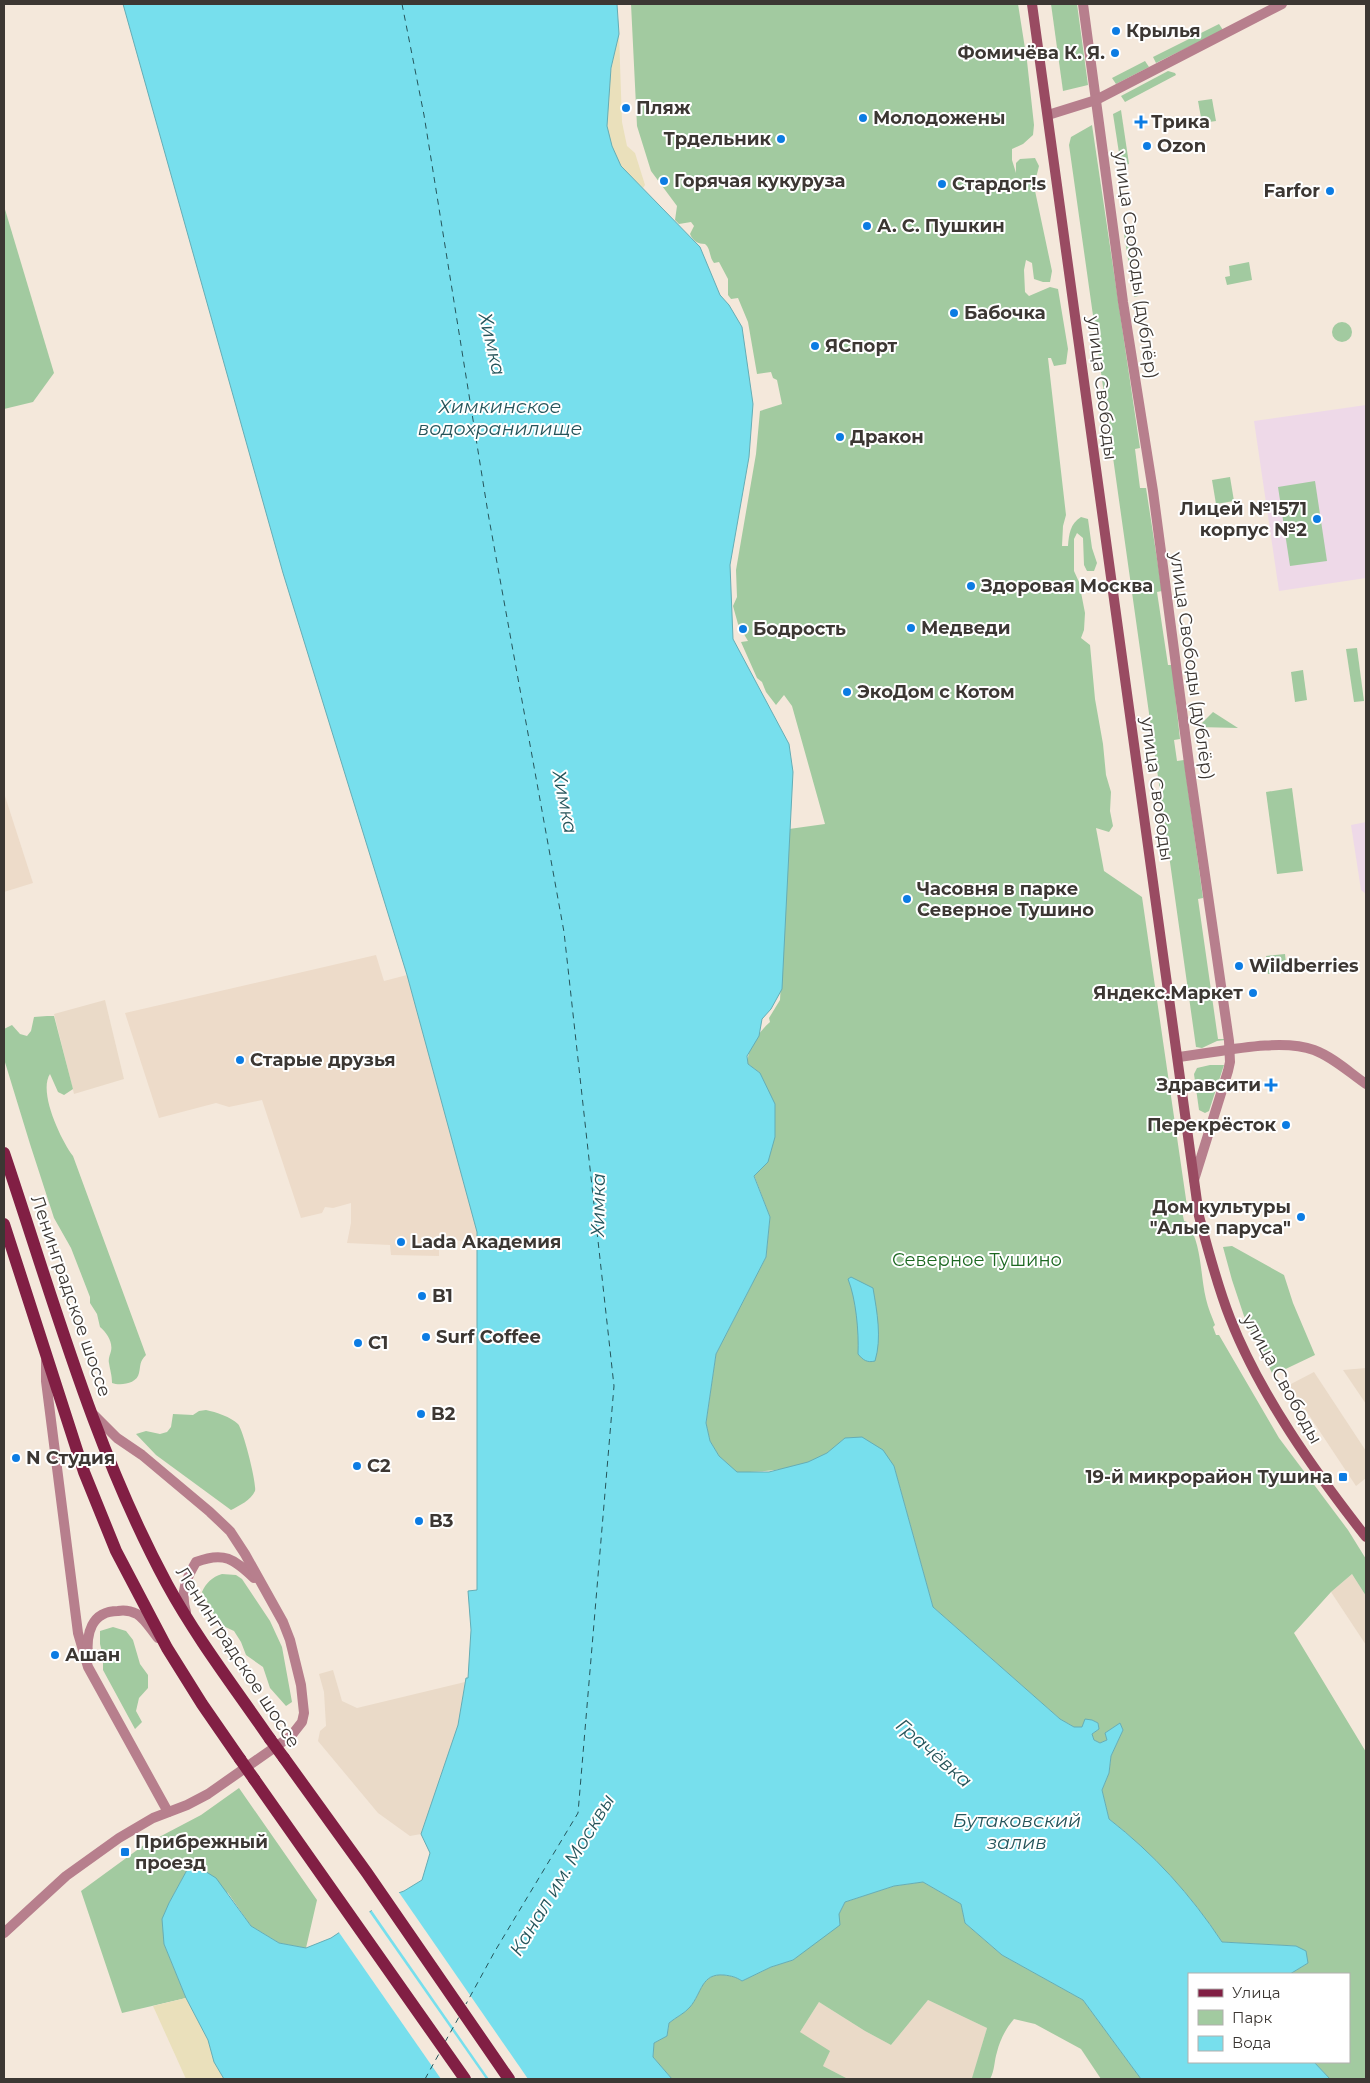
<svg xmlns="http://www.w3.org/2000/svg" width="1370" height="2083" font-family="Montserrat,sans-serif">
<rect width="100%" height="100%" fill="#f4e8db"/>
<g fill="#eddbc9">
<polygon points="4,793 33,883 4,892"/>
<polygon points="376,955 384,981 407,975 477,1232 477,1242 447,1240 447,1244 439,1244 439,1256 391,1255 390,1245 347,1243 351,1223 351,1203 333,1208 325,1207 322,1213 301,1218 262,1100 229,1107 216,1103 159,1118 125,1013"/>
</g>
<g fill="#eadac8">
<polygon points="105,1000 124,1079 74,1094 54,1014"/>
<polygon points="1366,1368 1366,1404 1343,1370"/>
<polygon points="1314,1372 1366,1451 1366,1478 1356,1486 1289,1385"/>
<polygon points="1352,1574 1366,1596 1366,1645 1331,1592"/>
<polygon points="333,1670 342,1701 357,1708 465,1682 458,1725 421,1834 410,1836 378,1813 318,1741 320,1731 326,1726 324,1692 319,1674"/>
<polygon points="928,2000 987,2028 973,2077 976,2079 848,2079 823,2066 800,2032 819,2002 865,2031 891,2045"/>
</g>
<g fill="#eed9e8">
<polygon points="1366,405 1366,578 1279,591 1254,421"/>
<polygon points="1366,822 1366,894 1361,890 1351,825"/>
</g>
<g fill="#a2caa0">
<path d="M631,4H1018L1027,61L1034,125L1033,135L1023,144L1012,149V160L1016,173V163L1020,159L1035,158L1039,166L1034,186L1052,271L1050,282H1043L1034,279L1032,263L1026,260L1024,270L1025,292L1029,296L1050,287L1058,289L1068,349L1066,364L1054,366L1051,358H1048L1066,515L1063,526L1062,546H1068C1069,534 1070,524 1081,517L1088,519L1092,548L1097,563L1094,571H1087L1084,565L1083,538L1077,533L1074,539V571L1079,582L1085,613L1084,630L1081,638L1090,645L1095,699L1103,744L1106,775L1111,792L1110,811L1113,826L1109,832L1096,828L1104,871L1142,897L1187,1206L1182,1211L1184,1221L1187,1222C1202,1244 1200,1274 1206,1299C1208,1308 1212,1317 1215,1325L1213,1327L1216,1335H1219L1279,1438L1348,1530L1366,1559V1596L1352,1574L1331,1592L1294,1633L1366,1752V2079H1330L1314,2062H1349V1974H1290L1308,1963L1296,1946L1222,1942C1191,1895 1153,1853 1109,1819L1102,1790L1109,1773L1111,1756L1123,1730L1120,1723L1105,1733L1107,1740L1100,1743L1094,1740L1092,1734L1099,1729L1098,1723L1092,1720H1085L1082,1727H1074L1060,1719L933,1607L894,1466L845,1438C839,1443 833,1449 827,1453C800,1470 767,1472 736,1472L719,1456L710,1441L706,1423L716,1354L766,1257L770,1217L754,1175L760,1073L748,1064C746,1049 759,1032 770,1022L769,1018L780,1000L789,829L825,824L792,706L784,695L776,705L766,692L762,682L757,678L741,642L748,641L738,624L733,606L737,597L736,570L756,454L760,411L782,404L777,380L773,378L771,372L757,374L748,322L738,298L731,299L728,295V279L719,262L714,263C709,257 711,249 705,244C698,244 693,241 690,234L694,226L691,222L679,224L675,220L677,206L651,171L637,126Z"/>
<polygon points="1051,4 1077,4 1088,85 1063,91"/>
<polygon points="1219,24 1223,30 1156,63 1153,57"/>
<polygon points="1145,61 1149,67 1116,84 1112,78"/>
<polygon points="1168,71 1175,73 1176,75 1125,102 1121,96"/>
<polygon points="1212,99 1216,121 1202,123 1198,101"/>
<polygon points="1121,110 1129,164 1121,166 1113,114"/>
<polygon points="1092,125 1140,448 1135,449 1140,488 1146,488 1162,591 1157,592 1168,665 1172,665 1180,739 1174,740 1177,761 1184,760 1203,898 1198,899 1218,1039 1224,1039 1225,1040 1217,1041 1202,1048 1196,1047 1069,145 1071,137"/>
<polygon points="4,206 54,373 33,402 4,409"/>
<polygon points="1124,234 1128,234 1138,296 1134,297"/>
<polygon points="1249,262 1252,280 1227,285 1225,277 1230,276 1229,266"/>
<circle cx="1342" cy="332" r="10"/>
<polygon points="1230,477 1234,501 1216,504 1212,480"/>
<polygon points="1315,481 1327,561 1290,566 1278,487"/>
<polygon points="1357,648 1364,701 1354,702 1346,649"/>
<polygon points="1303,670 1307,700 1295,702 1291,672"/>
<polygon points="1213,712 1238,728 1198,727"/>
<polygon points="1292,788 1303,871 1277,874 1266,792"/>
<polygon points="1285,954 1287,972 1268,974 1266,956"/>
<path d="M47,1016H54L73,1089L64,1095L58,1092L50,1074C38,1092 61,1140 73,1156L146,1355C139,1362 141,1365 139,1373C137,1384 120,1386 112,1383C112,1375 110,1370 109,1363C108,1359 110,1355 111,1351C113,1342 107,1333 100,1327L97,1314L90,1303V1297L71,1248L54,1218L30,1144L4,1059V1029L12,1025L20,1034L27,1036L31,1031L34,1017Z"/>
<polygon points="1210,1065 1224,1065 1209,1111 1205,1113 1199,1110 1194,1074 1197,1068"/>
<polygon points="1232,1246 1284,1275 1293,1303 1315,1355 1273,1375 1244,1316 1232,1280 1223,1247"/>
<path d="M206,1410C216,1412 231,1417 238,1424C243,1429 257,1484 255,1491C251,1500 239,1506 231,1510L156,1455L136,1434L146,1431L160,1434L167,1432L171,1427L173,1414L193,1415L199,1411Z"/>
<path d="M222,1574L236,1575L242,1579L270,1621L282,1647L292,1702L286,1706L270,1688L263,1667L246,1655L241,1642L234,1631L221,1625L217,1620L202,1592C206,1583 212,1577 222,1574Z"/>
<polygon points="113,1627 126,1631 133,1640 140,1664 148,1675 148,1688 139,1698 136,1711 142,1722 135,1729 103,1670 103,1656 100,1644 100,1631"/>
<polygon points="239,1788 317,1900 306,1948 279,1943 251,1926 228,1893 187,1870 169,1903 164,1944 186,1998 122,2013 81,1891 144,1845 201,1815"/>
<path d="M923,1882L961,1904L965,1923L1002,1955L1083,2000L1141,2079H1101L1081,2049L1035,2024L1014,2019C1006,2028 1000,2040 997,2052C994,2061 995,2070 990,2079L972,2078L987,2028L928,2000L891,2045L865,2031L819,2002L800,2032L830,2051L823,2066L848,2079H672L653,2057L654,2043L667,2036L669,2023C676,2017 684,2014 690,2007C702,1993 701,1973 724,1975C732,1976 736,1977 742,1981L771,1967L793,1960L808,1948L839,1914L845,1902L894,1886Z"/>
</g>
<g fill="#eae0bb">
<path d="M619,34L622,122L627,146L635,153L645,185L643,188C636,181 627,174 621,166C596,132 610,72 619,34Z"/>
<polygon points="186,1998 208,2040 214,2062 224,2079 186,2079 153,2006"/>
</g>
<g fill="#77dfed" stroke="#65adb5">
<path d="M123,4H617L619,34L611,68L607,126L612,146L621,166L700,247L720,295L729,305L742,327L753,404L749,457L730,565L733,639L789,744L793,772L782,989L771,1009L762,1019L759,1036L747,1056L748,1064L760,1073L775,1104V1137L768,1162L754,1176L770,1217L766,1257L716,1354L706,1423L710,1441L719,1456L737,1472H769L808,1462L827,1453L845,1438L862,1437L883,1450L894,1466L933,1607L1060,1719L1074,1727H1082L1085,1719L1092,1720L1098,1723L1099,1729L1092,1734L1094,1740L1100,1743L1107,1740L1105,1733L1120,1723L1123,1730L1111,1756L1109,1773L1102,1790L1109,1819C1153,1853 1191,1895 1222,1942L1296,1946L1306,1951L1308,1963L1290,1974H1189V2062H1314L1330,2079H1141L1083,2000L1002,1955L965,1923L961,1904L923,1882L894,1886L845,1902L839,1914L840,1925L793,1960L771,1967L742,1981C736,1977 732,1976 724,1975C701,1973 702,1993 690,2007C684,2014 676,2017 669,2023L667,2036L654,2043L653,2057L672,2079H224L214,2062L208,2040L186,1998L164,1944L162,1919L169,1903L187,1870L193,1867L200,1868L216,1878L251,1926L279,1943L306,1948L331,1938L367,1914L390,1896L404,1891L422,1880L430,1853L421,1834L458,1725L466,1678H468L471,1630L468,1591L477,1590V1232L407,975L283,573Z"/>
<path d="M851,1277L873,1288C877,1312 882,1338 875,1361C867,1363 863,1360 858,1354C859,1332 856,1299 848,1279Z"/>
</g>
<g fill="#f4e8db">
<polygon points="398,1891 528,2079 489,2079 370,1908 389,1893"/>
<polygon points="368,1910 486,2079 441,2079 338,1931"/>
</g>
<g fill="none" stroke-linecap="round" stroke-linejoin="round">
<g stroke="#26555b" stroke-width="1" stroke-dasharray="6 5" stroke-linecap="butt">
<polyline points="402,4 424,115 488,513 564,932 614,1386 578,1813 495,1951 466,2004"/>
<polyline points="445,2042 459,2017"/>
<polyline points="425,2079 440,2052"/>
</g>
<g stroke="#b77f8d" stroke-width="10">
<polyline points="1083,4 1123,302 1153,491 1190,771 1229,1041 1230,1062 1228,1071 1194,1180"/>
<path d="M1179,1057C1216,1053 1279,1037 1314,1050C1333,1057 1350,1073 1366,1084"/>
</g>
<g stroke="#b77f8d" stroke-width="10">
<polyline points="1048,115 1096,100 1282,4"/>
<polyline points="46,1361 46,1381 78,1633 88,1667 168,1812"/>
<path d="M186,1612C180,1592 186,1579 196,1562C224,1551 234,1559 254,1578"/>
<path d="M88,1656C86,1634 91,1611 118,1611C124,1610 131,1611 137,1614C145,1619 152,1631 158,1638"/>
<polyline points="4,1933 66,1876 119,1838 153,1818 187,1805 208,1794 291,1736 302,1722 304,1713 301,1685 290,1640 283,1622 245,1554 230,1531 210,1512 142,1455 117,1438 94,1415"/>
</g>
<path stroke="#994b62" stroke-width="10" d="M1032,4L1199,1216C1208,1250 1217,1285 1230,1318C1260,1395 1315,1472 1366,1537"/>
<g stroke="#811f44" stroke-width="12">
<path d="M4,1153C53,1298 94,1449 167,1584C197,1639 235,1688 270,1739"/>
<polyline points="4,1224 84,1472 116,1551 167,1648 202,1704 240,1759"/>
<polyline points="284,1758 367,1873 509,2079"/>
<polyline points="254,1779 465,2079"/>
</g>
<g stroke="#811f44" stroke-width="12">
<polyline points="270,1739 284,1758"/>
<polyline points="240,1759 254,1779"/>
</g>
</g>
<g fill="#0c7ce3" stroke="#fff" stroke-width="2">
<circle cx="1116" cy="31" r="5"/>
<circle cx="1115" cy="53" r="5"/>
<circle cx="626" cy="108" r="5"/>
<circle cx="863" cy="118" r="5"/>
<path d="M1138.5 114.5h5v5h5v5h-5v5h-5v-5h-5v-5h5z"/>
<circle cx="781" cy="139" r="5"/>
<circle cx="1147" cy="146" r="5"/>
<circle cx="664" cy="181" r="5"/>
<circle cx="942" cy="184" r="5"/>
<circle cx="1330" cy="191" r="5"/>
<circle cx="867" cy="226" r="5"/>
<circle cx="954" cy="313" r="5"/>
<circle cx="815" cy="346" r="5"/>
<circle cx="840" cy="437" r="5"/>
<circle cx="1317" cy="519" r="5"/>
<circle cx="971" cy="586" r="5"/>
<circle cx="911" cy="628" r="5"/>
<circle cx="743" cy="629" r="5"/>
<circle cx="847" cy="692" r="5"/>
<circle cx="907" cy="899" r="5"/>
<circle cx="1239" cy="966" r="5"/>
<circle cx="1253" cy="993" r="5"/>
<circle cx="240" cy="1060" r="5"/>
<path d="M1268.5 1077.5h5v5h5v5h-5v5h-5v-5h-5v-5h5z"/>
<circle cx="1286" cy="1125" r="5"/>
<circle cx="1301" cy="1217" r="5"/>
<circle cx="401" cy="1242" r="5"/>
<circle cx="422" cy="1296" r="5"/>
<circle cx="426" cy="1337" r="5"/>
<circle cx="358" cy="1343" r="5"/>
<circle cx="421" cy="1414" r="5"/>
<circle cx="16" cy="1458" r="5"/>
<circle cx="357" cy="1466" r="5"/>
<rect x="1338" y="1472" width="10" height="10" rx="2.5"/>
<circle cx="419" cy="1521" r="5"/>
<circle cx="55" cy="1655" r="5"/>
<rect x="120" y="1847" width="10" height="10" rx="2.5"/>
</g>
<g text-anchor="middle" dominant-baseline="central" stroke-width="4" stroke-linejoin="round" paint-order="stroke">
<g font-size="18" font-weight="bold" fill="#3c3733" stroke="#fff" text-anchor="start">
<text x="1126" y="31">Крылья</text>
<text x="1105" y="53" text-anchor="end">Фомичёва К. Я.</text>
<text x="636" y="108">Пляж</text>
<text x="873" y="118">Молодожены</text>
<text x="1151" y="122">Трика</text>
<text x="771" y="139" text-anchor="end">Трдельник</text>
<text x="1157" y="146">Ozon</text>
<text x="674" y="181">Горячая кукуруза</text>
<text x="952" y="184">Стардог!s</text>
<text x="1320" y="191" text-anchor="end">Farfor</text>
<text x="877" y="226">А. С. Пушкин</text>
<text x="964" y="313">Бабочка</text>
<text x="825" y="346">ЯСпорт</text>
<text x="850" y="437">Дракон</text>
<text x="1307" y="509" text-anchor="end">Лицей №1571<tspan x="1307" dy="21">корпус №2</tspan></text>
<text x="981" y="586">Здоровая Москва</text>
<text x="921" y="628">Медведи</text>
<text x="753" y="629">Бодрость</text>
<text x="857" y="692">ЭкоДом с Котом</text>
<text x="917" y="889">Часовня в парке<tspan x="917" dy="21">Северное Тушино</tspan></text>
<text x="1249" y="966">Wildberries</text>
<text x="1243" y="993" text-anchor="end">Яндекс.Маркет</text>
<text x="250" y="1060">Старые друзья</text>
<text x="1261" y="1085" text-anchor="end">Здравсити</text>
<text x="1276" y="1125" text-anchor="end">Перекрёсток</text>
<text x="1291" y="1207" text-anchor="end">Дом культуры<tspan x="1291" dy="21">"Алые паруса"</tspan></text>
<text x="411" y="1242">Lada Академия</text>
<text x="432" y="1296">B1</text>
<text x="436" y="1337">Surf Coffee</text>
<text x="368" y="1343">C1</text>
<text x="431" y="1414">B2</text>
<text x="26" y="1458">N Студия</text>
<text x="367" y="1466">C2</text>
<text x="1333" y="1477" text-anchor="end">19-й микрорайон Тушина</text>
<text x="429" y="1521">B3</text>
<text x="65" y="1655">Ашан</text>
<text x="135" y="1842">Прибрежный<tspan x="135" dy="21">проезд</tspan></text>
</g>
<g font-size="18" fill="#3c3733" stroke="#fff">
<text transform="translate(1136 265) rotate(82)">улица Свободы (дублёр)</text>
<text transform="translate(1102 388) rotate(83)">улица Свободы</text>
<text transform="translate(1192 666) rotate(82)">улица Свободы (дублёр)</text>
<text transform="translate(1157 789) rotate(82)">улица Свободы</text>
<text transform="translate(71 1296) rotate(71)">Ленинградское шоссе</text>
<text transform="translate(1282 1379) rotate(61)">улица Свободы</text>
<text transform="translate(238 1657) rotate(57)">Ленинградское шоссе</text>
</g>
<g font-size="18" fill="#1c6821" stroke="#fff">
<text x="977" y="1260">Северное Тушино</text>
</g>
<g font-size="19" font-style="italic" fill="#26555b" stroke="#fff">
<text transform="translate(492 344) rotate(77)">Химка</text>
<text x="500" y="406">Химкинское<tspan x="500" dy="22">водохранилище</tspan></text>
<text transform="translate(565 802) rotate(79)">Химка</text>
<text transform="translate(598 1205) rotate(-89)">Химка</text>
<text transform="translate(934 1753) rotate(41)">Грачёвка</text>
<text x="1017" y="1820">Бутаковский<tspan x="1017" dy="22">залив</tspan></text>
<text transform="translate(562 1875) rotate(-59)">Канал им. Москвы</text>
</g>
</g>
<rect width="1370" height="2083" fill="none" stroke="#3c3733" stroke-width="10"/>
<rect x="1188" y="1973" width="162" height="90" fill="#ffffff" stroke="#b1afad"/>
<rect x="1198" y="1989" width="25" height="8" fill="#811f44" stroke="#b1afad"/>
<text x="1232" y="1998" font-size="15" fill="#3c3733">Улица</text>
<rect x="1198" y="2010" width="25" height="15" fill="#a2caa0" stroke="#b1afad"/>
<text x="1232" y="2023" font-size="15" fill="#3c3733">Парк</text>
<rect x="1198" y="2036" width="25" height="15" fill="#77dfed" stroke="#b1afad"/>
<text x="1232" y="2048" font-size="15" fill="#3c3733">Вода</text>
</svg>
